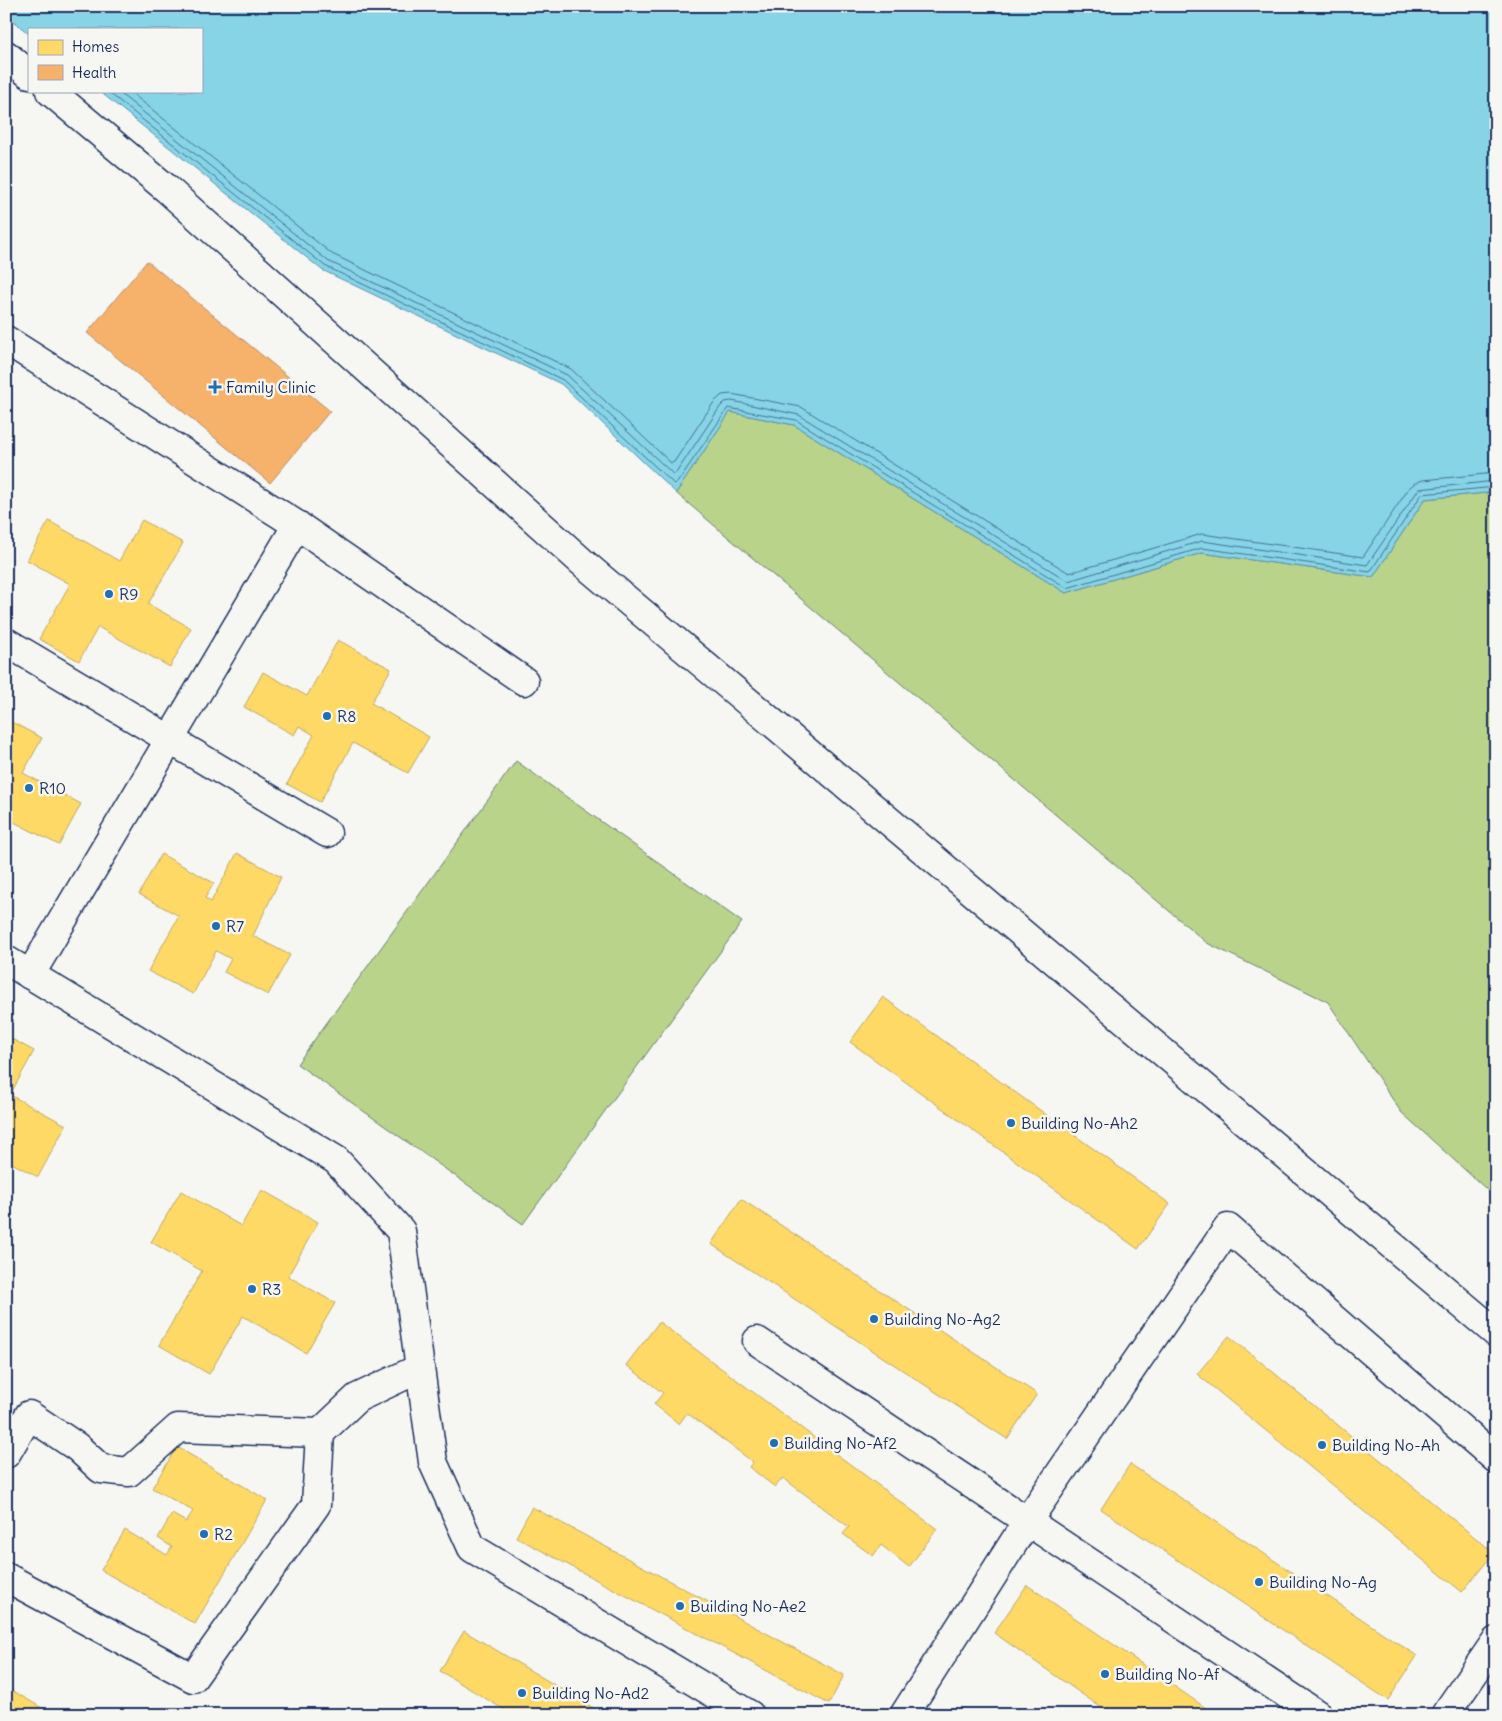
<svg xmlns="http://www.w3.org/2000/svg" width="1502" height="1721" font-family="Delius,sans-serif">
<rect width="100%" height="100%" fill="#f6f6f2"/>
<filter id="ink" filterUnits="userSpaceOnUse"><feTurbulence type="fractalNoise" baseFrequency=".02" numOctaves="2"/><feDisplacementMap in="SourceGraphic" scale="10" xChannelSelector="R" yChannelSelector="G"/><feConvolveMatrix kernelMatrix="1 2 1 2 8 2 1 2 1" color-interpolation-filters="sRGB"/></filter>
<g filter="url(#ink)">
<g fill="#b9d38a" stroke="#6a8174">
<polygon points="730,412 794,425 1066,593 1202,553 1373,577 1425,499 1496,492 1496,1198 1401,1112 1328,1002 1207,943 676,493"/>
<polygon points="516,761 742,922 523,1224 297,1064"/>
</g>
<polygon fill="#86d4e6" stroke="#5b92b0" points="6,6 1496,6 1496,492 1425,499 1373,577 1202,553 1066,593 794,425 730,412 676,493 561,384 322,270 99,91 201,91 201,29 29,29 29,34 6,15"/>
<g fill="#ffd966" stroke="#bba664">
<polygon points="142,520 183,543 148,604 191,628 170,667 98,627 79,661 39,639 70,584 27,560 49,521 119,561"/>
<polygon points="338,640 391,669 371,703 429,737 408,773 353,743 320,802 287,784 314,735 299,726 294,735 244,707 263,672 307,696"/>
<polygon points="6,719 42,738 23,773 81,804 59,845 10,820 6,827"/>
<polygon points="237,853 281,877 253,936 290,955 268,995 224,972 231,959 216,951 193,994 148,971 179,916 139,894 161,854 214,883 205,898 211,902"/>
<polygon points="883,997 1170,1204 1138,1249 850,1042"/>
<polygon points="6,1036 34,1051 10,1095 66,1125 38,1177 6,1160"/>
<polygon points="262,1190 318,1222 288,1276 335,1303 306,1353 243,1316 209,1374 159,1345 202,1271 151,1242 181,1191 241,1226"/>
<polygon points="741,1199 1037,1394 1007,1439 711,1244"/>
<polygon points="659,1322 937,1529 909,1567 881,1545 873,1556 843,1534 849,1527 783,1478 775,1487 749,1467 753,1462 687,1413 679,1424 654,1404 663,1393 626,1365"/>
<polygon points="1229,1336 1494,1553 1462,1592 1197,1374"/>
<polygon points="177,1447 267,1500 195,1624 101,1570 125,1530 167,1555 172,1547 158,1538 172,1514 186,1522 193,1511 152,1488"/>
<polygon points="1130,1464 1417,1656 1388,1700 1101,1509"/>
<polygon points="532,1507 844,1675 829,1704 516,1537"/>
<polygon points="1027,1585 1216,1715 1112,1715 994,1633"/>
<polygon points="464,1631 605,1715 513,1715 440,1671"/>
<polygon points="6,1687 54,1715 6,1715"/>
</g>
<polygon fill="#f6b26b" stroke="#b48b67" points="147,261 330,411 270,483 87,333"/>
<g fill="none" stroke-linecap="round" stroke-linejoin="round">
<g stroke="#467194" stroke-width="1">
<polyline points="107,91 325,266 563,380 674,484 677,483 728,408 796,420 1067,588 1202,548 1370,572 1422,494 1496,487"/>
<polyline points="117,91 328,261 567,375 673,474 676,473 720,407 725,402 732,401 799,415 1068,581 1202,541 1367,565 1419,489 1496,481"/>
<polyline points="129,91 332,254 571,369 671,463 674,462 714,402 722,395 731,394 801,407 1069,573 1202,534 1363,557 1409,488 1415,483 1423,480 1496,473"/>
</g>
<g stroke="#1b2f5e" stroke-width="31">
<g id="minor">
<polyline points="6,55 29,74"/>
<polyline points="50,91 167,189 582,562 1496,1333"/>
<polyline points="6,340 297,525 524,681"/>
<polyline points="6,642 327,833"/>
<polyline points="6,960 336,1160 401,1231 433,1462 472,1548 750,1715"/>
<polyline points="30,975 297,525"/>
<polyline points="757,1341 1318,1715"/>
<polyline points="6,1454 29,1415 77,1447 101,1469 129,1472 178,1428 320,1433 357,1398 420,1368"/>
<polyline points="6,1577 193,1678 316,1505 320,1433"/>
<polyline points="904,1715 1028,1520 1228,1228 1496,1459"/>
<polyline points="1445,1715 1496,1641"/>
</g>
</g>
<use href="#minor" stroke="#f6f6f2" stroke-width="28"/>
</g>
</g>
<g fill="#1f6fb2" stroke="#f6f6f2" stroke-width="2">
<path d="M212.5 379.5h5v5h5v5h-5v5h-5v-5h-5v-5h5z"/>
<circle cx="109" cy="594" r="5"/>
<circle cx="327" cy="716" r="5"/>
<circle cx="29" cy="788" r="5"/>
<circle cx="216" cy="926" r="5"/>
<circle cx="1011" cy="1123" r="5"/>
<circle cx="252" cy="1289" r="5"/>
<circle cx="874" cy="1319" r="5"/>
<circle cx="774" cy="1443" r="5"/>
<circle cx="1322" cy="1445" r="5"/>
<circle cx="204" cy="1534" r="5"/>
<circle cx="1259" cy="1582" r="5"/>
<circle cx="680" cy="1606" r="5"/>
<circle cx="1105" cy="1674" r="5"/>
<circle cx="522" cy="1693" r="5"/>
</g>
<g text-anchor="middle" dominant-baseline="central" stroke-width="5" stroke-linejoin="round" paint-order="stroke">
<g font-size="16" fill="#1b2f5e" stroke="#f6f6f2" text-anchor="start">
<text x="226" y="387">Family Clinic</text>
<text x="119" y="594">R9</text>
<text x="337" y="716">R8</text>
<text x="39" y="788">R10</text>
<text x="226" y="926">R7</text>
<text x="1021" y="1123">Building No-Ah2</text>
<text x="262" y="1289">R3</text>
<text x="884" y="1319">Building No-Ag2</text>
<text x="784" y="1443">Building No-Af2</text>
<text x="1332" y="1445">Building No-Ah</text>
<text x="214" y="1534">R2</text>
<text x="1269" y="1582">Building No-Ag</text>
<text x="690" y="1606">Building No-Ae2</text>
<text x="1115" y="1674">Building No-Af</text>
<text x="532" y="1693">Building No-Ad2</text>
</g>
</g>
<rect width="1502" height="1721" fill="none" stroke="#f6f6f2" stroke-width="25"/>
<rect x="12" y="12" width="1477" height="1696" fill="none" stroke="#1b2f5e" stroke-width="2" filter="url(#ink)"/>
<rect x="28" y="28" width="175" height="65" fill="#f6f6f2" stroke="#9ea6b7"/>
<rect x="38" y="40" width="25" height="15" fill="#ffd966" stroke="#9ea6b7"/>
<text x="72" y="52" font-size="15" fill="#1b2f5e">Homes</text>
<rect x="38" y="65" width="25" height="15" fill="#f6b26b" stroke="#9ea6b7"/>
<text x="72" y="78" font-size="15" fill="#1b2f5e">Health</text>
</svg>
